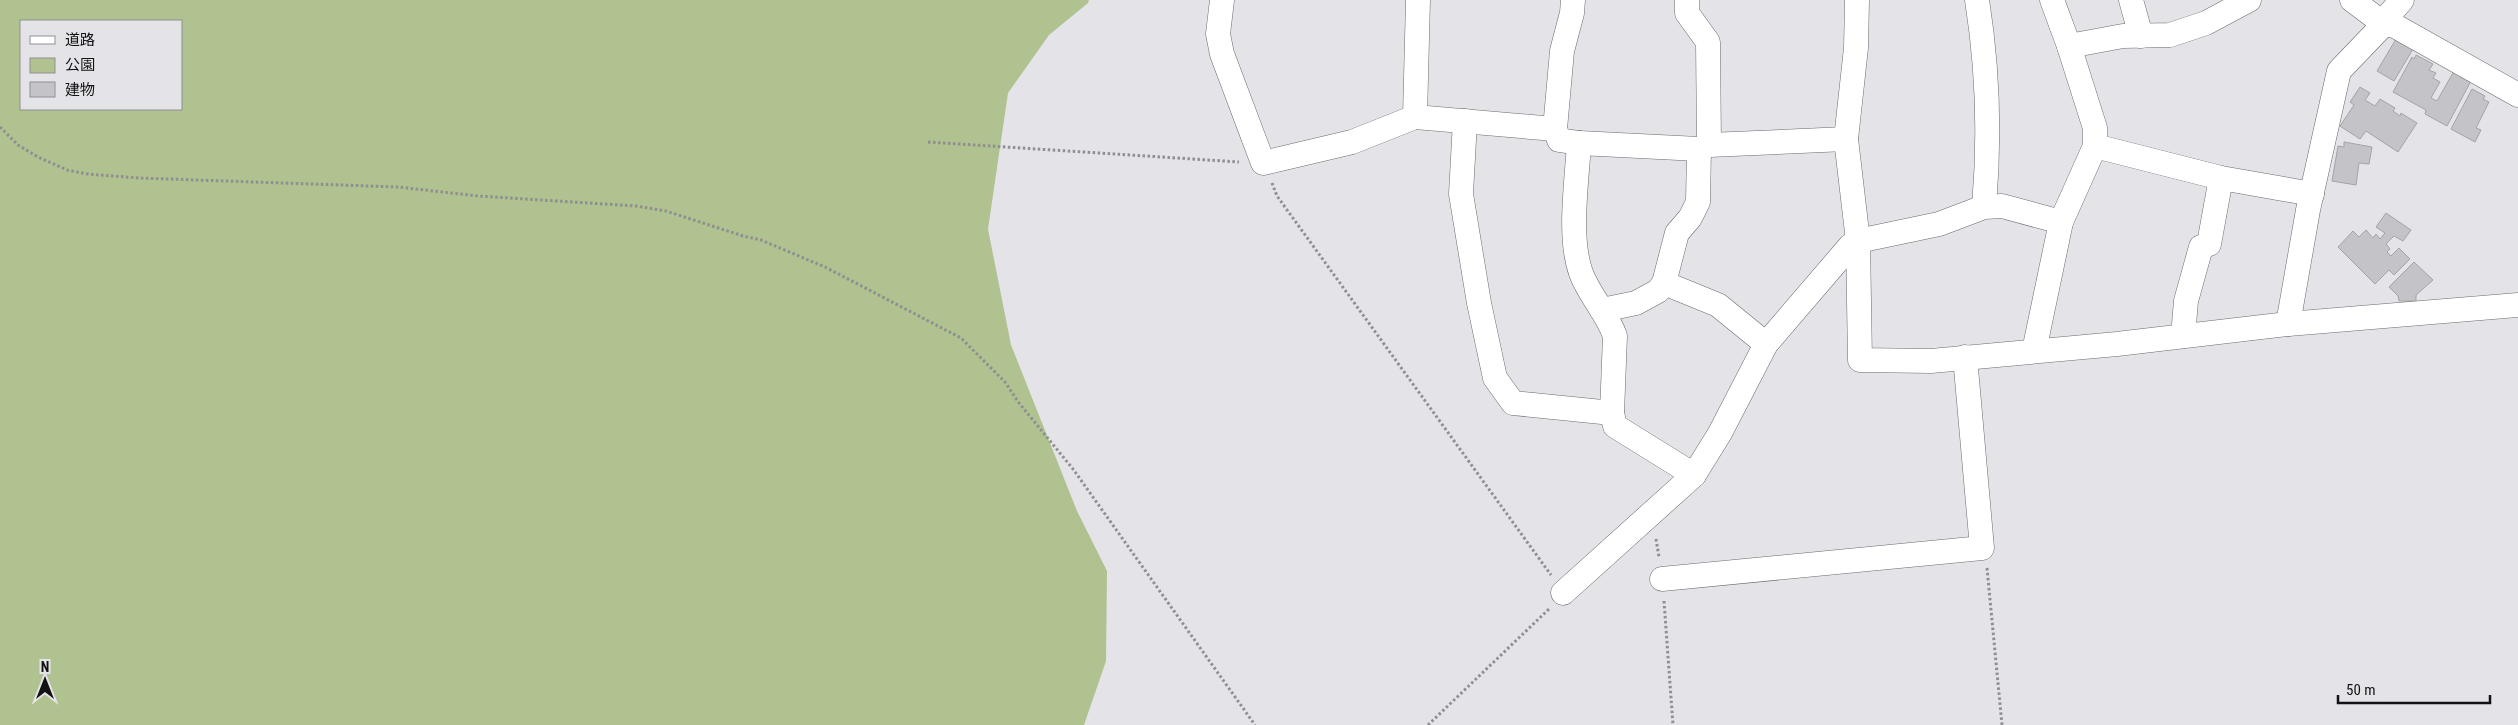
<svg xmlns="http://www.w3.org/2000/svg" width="2518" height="725" font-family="'Roboto Condensed','Noto Sans JP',sans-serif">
<rect width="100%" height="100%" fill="#e4e3e7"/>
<path fill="#afc290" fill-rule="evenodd" d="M0,0H1089L1088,3L1049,35L1008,93L988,229L1011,345L1077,511L1107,571L1106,661L1084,725H0ZM21,21H181V109H21Z"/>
<g fill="#c4c3c7" stroke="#a4a4a8">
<polygon points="2396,39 2413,49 2394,81 2377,71"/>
<polygon points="2416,55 2433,64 2429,70 2436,73 2433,78 2440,82 2431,98 2437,101 2454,71 2471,81 2447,126 2425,114 2426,110 2393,92 2412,57 2414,59"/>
<polygon points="2360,87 2370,93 2365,100 2375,106 2380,99 2395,108 2393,111 2400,116 2401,113 2417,123 2398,152 2366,131 2360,139 2340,126 2354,105 2350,102"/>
<polygon points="2472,89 2485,96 2483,99 2489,102 2476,128 2481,130 2475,142 2451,129"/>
<polygon points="2344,142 2372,147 2369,164 2359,163 2356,185 2332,181 2338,146 2344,147"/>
<polygon points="2386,213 2411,230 2403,241 2394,236 2386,244 2390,249 2387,252 2391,256 2399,248 2410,259 2394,275 2389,270 2375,284 2338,247 2353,231 2359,237 2366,230 2373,238 2376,234 2380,239 2385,233 2376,227"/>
<polygon points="2414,262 2433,280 2416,295 2416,301 2399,301 2398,296 2389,287"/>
</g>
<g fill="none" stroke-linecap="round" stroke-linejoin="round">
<g stroke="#6b6a6e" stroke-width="25">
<g id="minor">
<polyline points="1222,0 1218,34 1222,54 1263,163 1352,142 1415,117 1555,129 1559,140 1579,143 1699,149 1709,145 1846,139"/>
<polyline points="1687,0 1687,13 1708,42 1709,145"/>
<polyline points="1857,0 1856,48 1846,139 1858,241 1860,360 1931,361 2117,344 2288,324 2518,305"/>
<path d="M1977,0C1988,69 1990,137 1984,207"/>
<polyline points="2131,0 2141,36"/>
<polyline points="2352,0 2384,24 2395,26 2518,95"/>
<polyline points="2069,46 2123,36 2170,35 2206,23 2249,0"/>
<polyline points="1415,117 1418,0"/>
<polyline points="1465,121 1461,194 1479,303 1495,378 1513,403 1612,413"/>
<polyline points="1555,129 1562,51 1572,13 1573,0"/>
<path d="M1579,143C1577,181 1568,237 1581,273C1589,295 1607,313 1615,336L1612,413L1615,426L1694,475"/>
<polyline points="2095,146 2221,178 2312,194"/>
<polyline points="1664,283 1718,305 1766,344"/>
<polyline points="1602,310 1636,303 1658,291 1664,283 1677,233 1690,218 1698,202 1699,149"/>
<polyline points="2288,324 2308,210 2339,71 2384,24 2386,18 2402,0"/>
<polyline points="2183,336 2186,301 2201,247 2209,244 2221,178"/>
<polyline points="2034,351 2061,222 2095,146 2095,128 2069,46 2052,0"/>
<polyline points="1662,579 1982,548 1965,357"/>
<polyline points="1563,593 1694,475 1720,433 1766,344 1850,246 1858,241 1939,224 1984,207 2002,206 2061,222"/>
</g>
</g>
<g stroke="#8f8e91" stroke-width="3" stroke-dasharray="2.5 2.5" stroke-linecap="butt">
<polyline points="0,127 18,145 38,157 67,170 87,174 139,178 398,187 478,196 636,206 666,211 743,236 761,240 825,267 961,338 1005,382 1019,403 1073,469 1255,725"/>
<polyline points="928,142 1239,162"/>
<polyline points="1272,183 1277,196 1551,575"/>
<polyline points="1656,539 1659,557"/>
<polyline points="1987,568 2002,725"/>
<polyline points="1664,601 1673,725"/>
<polyline points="1428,725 1549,609"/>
</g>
<use href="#minor" stroke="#fff" stroke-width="24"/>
</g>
<rect x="20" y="20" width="162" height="90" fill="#e4e3e7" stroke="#908f93"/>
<rect x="30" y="36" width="25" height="8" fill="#ffffff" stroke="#908f93"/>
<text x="65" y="45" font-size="15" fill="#121214">道路</text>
<rect x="30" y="58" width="25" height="15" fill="#afc290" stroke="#908f93"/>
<text x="65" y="70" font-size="15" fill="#121214">公園</text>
<rect x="30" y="82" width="25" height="15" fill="#c4c3c7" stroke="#908f93"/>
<text x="65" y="95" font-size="15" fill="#121214">建物</text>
<g transform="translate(45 680)" stroke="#e4e3e7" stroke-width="4" paint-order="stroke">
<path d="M0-4L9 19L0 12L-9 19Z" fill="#121214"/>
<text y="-8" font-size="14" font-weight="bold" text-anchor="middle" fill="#121214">N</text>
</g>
<path d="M2338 695v8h152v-8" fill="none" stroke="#121214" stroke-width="2.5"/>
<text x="2346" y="695" font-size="15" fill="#121214" stroke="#e4e3e7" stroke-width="4" paint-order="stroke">50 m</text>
</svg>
